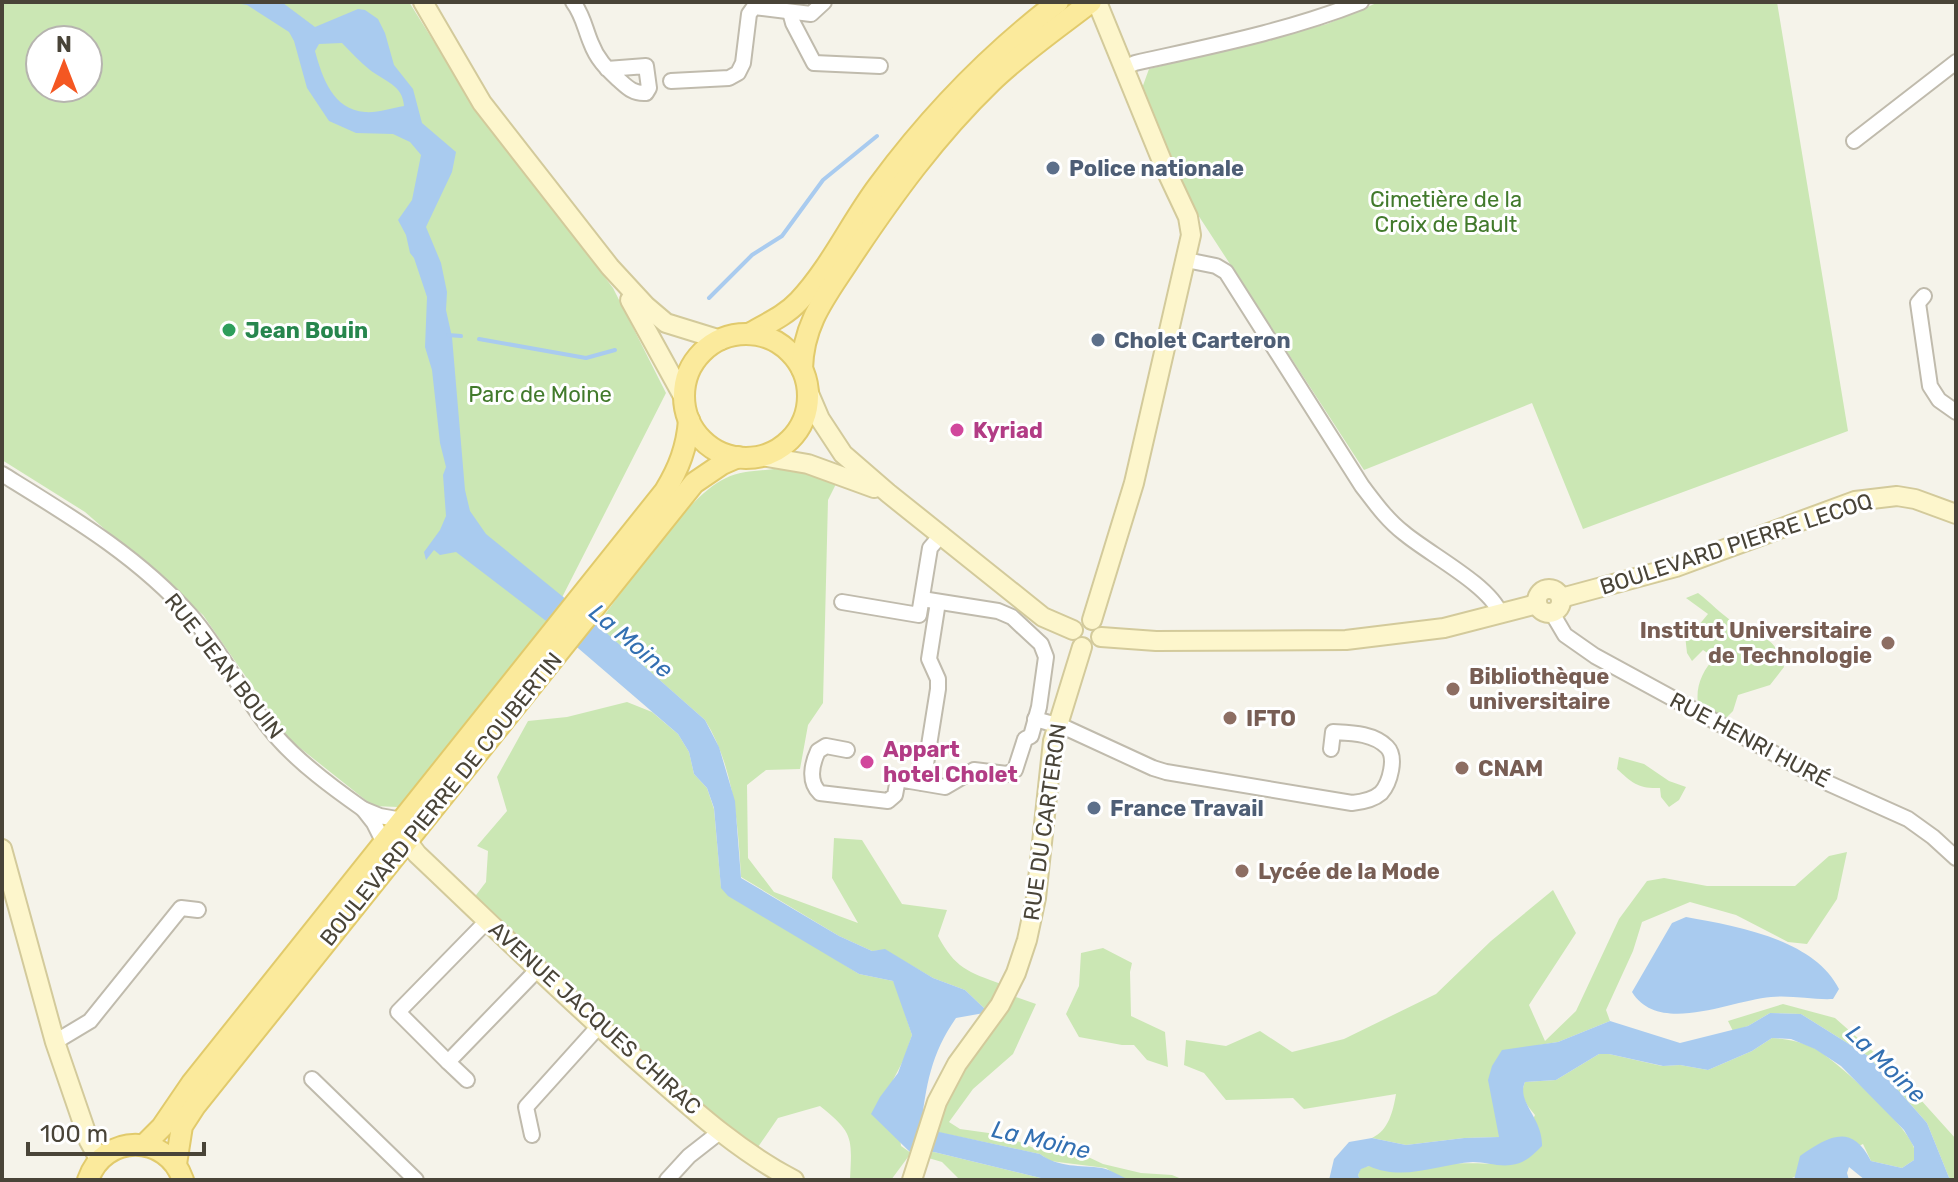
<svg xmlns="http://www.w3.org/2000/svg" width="1958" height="1182" font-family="Rubik,sans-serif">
<rect width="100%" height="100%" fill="#f5f3ea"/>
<g fill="#cbe7b4" fill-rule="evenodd">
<path d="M2,2H409L466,93L613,288L666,393L548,625L398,807L373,806L290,740L203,615L85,512L2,460ZM40,40H88V88H40Z"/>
<polygon points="1379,2 1777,2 1848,431 1583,529 1532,403 1364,470 1187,198 1141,91 1149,69 1327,24"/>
<path d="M774,469L796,470L837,482L828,500L823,703L808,725L800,769L766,770L747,785L748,858L774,892L858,923L832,878L834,838L862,840L902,904L947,910L938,936C955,968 968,972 1001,984L986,1010L965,990L933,978L885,950L872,951L839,936L741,877C738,823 734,767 705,720L597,625C625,589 687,495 726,478C740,471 758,471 774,469Z"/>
<path d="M1698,593C1710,602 1721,614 1733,622C1759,639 1774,632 1784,667L1770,685L1738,695L1733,711L1723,721L1699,708C1694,690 1702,670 1715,658L1703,650L1692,661L1687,653L1685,635L1698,626L1708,614L1686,598Z"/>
<path d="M627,702L652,712L678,734L689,752L694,774L707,788L714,809L721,887L859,974L893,981L896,986L912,1035L904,1059L893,1080L901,1146L911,1153L891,1180H850C852,1138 854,1133 820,1106L778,1118L756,1150L743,1143L605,1021L473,899L486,882L488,851L477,846L507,811L497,777L528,721L567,717Z"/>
<path d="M1619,757L1644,764L1669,781L1686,787L1679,800L1669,807L1661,797L1660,788C1639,789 1632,783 1617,769Z"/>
<path d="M1847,852L1837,899L1807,944L1788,942L1736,915L1690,902L1642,922L1633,951L1606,1010L1610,1021L1558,1042L1539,1045L1489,1080L1500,1137L1464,1138L1406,1145L1372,1138C1389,1130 1393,1111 1396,1094L1304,1109L1293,1098L1226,1100L1204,1073L1184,1065L1186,1040L1226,1046L1260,1031L1292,1052L1344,1039L1436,994L1491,941L1553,890L1576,933L1529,1005L1545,1041L1576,1011L1619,919L1647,881L1664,878L1707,886H1795L1829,856Z"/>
<polygon points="1103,948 1132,963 1130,972 1131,1016 1165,1032 1168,1067 1147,1060 1134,1045 1122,1045 1079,1037 1066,1014 1079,986 1081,953"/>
<polygon points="1013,996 1036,1004 1013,1054 973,1089 949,1122 960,1129 1003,1135 1036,1149 1067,1147 1103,1164 1141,1173 1172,1175 1184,1180 1131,1180 1119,1177 1106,1168 1050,1161 1040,1154 932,1131 942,1101"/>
<polygon points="1783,1004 1835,1018 1893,1069 1956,1139 1956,1180 1950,1180 1927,1123 1868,1056 1801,1014 1770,1013 1748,1026 1733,1031 1728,1021"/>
<path d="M1772,1038C1787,1039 1800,1041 1814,1048C1834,1058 1910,1128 1914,1148C1915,1152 1914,1156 1914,1160L1902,1168L1871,1161L1863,1144L1792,1178L1794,1180H1360L1358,1175L1361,1168L1369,1166C1416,1165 1464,1161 1511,1165L1535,1115C1526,1104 1519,1096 1525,1082L1556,1080L1599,1054H1609L1662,1066L1680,1065L1708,1070L1752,1051Z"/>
<polygon points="934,1152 1049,1180 960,1180 942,1162 925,1157 926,1153"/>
</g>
<g fill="#a9cbef" fill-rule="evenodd">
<path d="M230,2L283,3L315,27L358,9L365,10L378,19L385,33L394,65L413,89L422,123L456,152L452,172L426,227L441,263L447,292L446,310L452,337L465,490L470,511L486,534L594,622L705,720L719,747L735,801L741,878L839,936L872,951L885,949L933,978L965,990L986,1010L984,1013L956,1018C931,1054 926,1085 921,1128L1040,1154C1059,1168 1080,1165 1102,1168C1112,1170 1121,1177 1131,1180H1049L934,1152L911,1153L871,1114L880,1097L898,1073L912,1035L893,981L859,974L728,896L721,888L714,808L707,788L694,774L689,752L678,734L550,624L456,552L440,555L434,550L426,560L424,552L440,530L446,516L443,475L446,467L440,443L432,370L425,347L427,297L414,258L410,253L406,235L398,220L412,200L421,155L410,142L393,134L356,133L329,121L307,88L294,41L289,32L247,5ZM342,43C351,52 360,62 370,70C384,81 403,85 404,106C392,108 377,113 365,112C333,110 322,77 315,51L319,44Z"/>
<path d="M1686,917C1736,926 1814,939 1839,989L1833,999C1813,1000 1792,995 1771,997C1732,1000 1659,1036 1632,992L1672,923Z"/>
<path d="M1770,1013L1801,1014L1868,1056L1927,1123L1950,1180H1865L1849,1167L1847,1173L1849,1180H1794L1800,1156C1828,1137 1851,1122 1871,1161L1902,1168L1914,1160V1147L1904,1130L1841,1066L1815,1049L1791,1039L1772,1038L1752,1051L1708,1070L1680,1065L1663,1066L1609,1054H1599L1556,1080L1525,1082C1516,1102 1543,1118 1542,1146C1533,1155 1524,1164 1511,1165C1499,1167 1485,1162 1473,1162C1439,1164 1403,1182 1369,1166L1361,1169L1358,1175L1360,1180H1329L1334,1159L1349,1142L1372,1138L1406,1145L1464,1138L1499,1137L1488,1080L1492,1066L1502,1050L1558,1042L1610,1021L1680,1043L1748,1026Z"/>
</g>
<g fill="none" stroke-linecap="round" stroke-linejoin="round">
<g stroke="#a9cbef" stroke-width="4">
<polyline points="709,298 752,255 782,236 823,180 877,136"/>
<polyline points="448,335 461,336"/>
<polyline points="479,339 586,358 615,350"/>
</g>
<g stroke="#c0bbad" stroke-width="18">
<g id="street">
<path d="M573,2C583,15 585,29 591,43C597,59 606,68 618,79C627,87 633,94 646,93L649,88L646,66L607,69"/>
<polyline points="790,12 793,23 814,63 880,66"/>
<path d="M1124,68L1135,63C1211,46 1288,31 1361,2"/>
<polyline points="671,81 729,78 738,73 743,63 749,14 754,7 811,14 824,2"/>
<polyline points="1854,141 1956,62"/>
<path d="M1186,260L1216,266L1226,272L1362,486C1375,503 1387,520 1404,533C1429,554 1489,585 1500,613"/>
<polyline points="1924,296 1918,303 1930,386 1939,400 1956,412"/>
<path d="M2,474C70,516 138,556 191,616C223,653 243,698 275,735C299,763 333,788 363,809"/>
<polyline points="842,602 919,615 930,548 942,534"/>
<polyline points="1552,613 1565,635 1595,656 1830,784 1908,819 1933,837 1956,858"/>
<path d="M1035,719L1064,727L1153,768L1166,772L1352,803C1362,802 1373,800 1381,793C1390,783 1397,757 1387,747C1373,733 1351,733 1333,732L1331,749"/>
<path d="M847,750L826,746L818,751C812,764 808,782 820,793L888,801L895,795L898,779L945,787L974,770L1007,774L1015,770L1025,739L1031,736L1039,707L1046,657L1041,644L1012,617L998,611L922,599"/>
<polyline points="923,783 938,689 938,679 929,659 938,602"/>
<polyline points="384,843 374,823 363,809 380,816 402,820"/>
<polyline points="487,921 398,1012 448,1062 538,969"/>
<polyline points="55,1042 90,1021 181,908 198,910"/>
<polyline points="448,1062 467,1080"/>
<polyline points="312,1079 416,1180"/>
<polyline points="532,1135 526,1107 599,1026"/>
<polyline points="667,1180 689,1156 721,1131"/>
</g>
</g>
<g stroke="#d3ca9b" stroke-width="22">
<g id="secondary">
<polyline points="423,2 482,103 610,267 646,306 666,323 721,340"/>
<polyline points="630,300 684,398"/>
<polyline points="808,391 820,419 843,454 888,493 1043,617 1073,630"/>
<polyline points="762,456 808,464 874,488"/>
<circle cx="1549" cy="601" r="12"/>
<polyline points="1561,598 1676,567 1855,501 1897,496 1915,499 1956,514"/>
<polyline points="1092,620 1134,483 1191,235 1188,217 1164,166 1097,2"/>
<polyline points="1101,637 1156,641 1346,640 1444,628 1537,604"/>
<path d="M408,842L417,854C491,924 563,995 639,1062C688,1105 736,1150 794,1180"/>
<polyline points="2,849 55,1042 89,1141 99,1159"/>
<polyline points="912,1180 937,1102 957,1064 1000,1005 1016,973 1027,940 1036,898 1053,741 1082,647"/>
</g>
</g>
<g stroke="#e1ca6c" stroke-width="24">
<g id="primary">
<path d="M749,334C766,324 785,316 799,301C831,267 851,222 879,185C930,116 990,54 1058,2"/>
<circle cx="746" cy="396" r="62"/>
<path d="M802,369C803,323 826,296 850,259C892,196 936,135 991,82C1021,53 1057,28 1091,2"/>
<path d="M145,1144L162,1127L192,1083L665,491C679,468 687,447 689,420"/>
<polyline points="176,1164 182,1126 195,1106 694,483 722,464 738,457"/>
<path d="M88,1180C104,1133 167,1133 183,1180"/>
</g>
</g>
<use href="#street" stroke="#fff" stroke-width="14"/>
<use href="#secondary" stroke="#fdf6cc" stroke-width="18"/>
<use href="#primary" stroke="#fbea9c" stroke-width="20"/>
</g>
<g fill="#5c6f8a" stroke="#fff" stroke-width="3">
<circle cx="1053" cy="168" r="8"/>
<circle cx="1098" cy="340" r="8"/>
<circle cx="1094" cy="808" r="8"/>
</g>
<circle fill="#2e9e5b" stroke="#fff" stroke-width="3" cx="229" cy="330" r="8"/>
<g fill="#d1479c" stroke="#fff" stroke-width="3">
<circle cx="957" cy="430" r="8"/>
<circle cx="867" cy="762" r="8"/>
</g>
<g fill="#8d6e63" stroke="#fff" stroke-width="3">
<circle cx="1888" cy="643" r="8"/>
<circle cx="1453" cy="689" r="8"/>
<circle cx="1230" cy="718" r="8"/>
<circle cx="1462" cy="768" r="8"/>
<circle cx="1242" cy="871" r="8"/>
</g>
<g text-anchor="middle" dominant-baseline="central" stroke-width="6" stroke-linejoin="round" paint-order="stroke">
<g font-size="22" font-weight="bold" fill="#4e5e75" stroke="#fff" text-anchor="start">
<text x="1069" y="168">Police nationale</text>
<text x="1114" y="340">Cholet Carteron</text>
<text x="1110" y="808">France Travail</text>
</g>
<g font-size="22" fill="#427a2c" stroke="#fff">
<text x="1446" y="199">Cimetière de la<tspan x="1446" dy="25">Croix de Bault</tspan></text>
<text x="540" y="394">Parc de Moine</text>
</g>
<g font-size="22" font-weight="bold" fill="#27864d" stroke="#fff" text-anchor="start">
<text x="245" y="330">Jean Bouin</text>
</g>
<g font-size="22" font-weight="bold" fill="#b23c85" stroke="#fff" text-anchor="start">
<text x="973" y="430">Kyriad</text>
<text x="883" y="749">Appart<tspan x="883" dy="25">hotel Cholet</tspan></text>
</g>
<g font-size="22" fill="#494438" stroke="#fff">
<text transform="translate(1736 544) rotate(-18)">BOULEVARD PIERRE LECOQ</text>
<text transform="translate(224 666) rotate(52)">RUE JEAN BOUIN</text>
<text transform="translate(1750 740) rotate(28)">RUE HENRI HURÉ</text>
<text transform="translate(441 799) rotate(-51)">BOULEVARD PIERRE DE COUBERTIN</text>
<text transform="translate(1045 822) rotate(-82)">RUE DU CARTERON</text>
<text transform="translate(595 1018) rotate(42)">AVENUE JACQUES CHIRAC</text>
</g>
<g font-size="22" font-weight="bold" fill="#785e54" stroke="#fff" text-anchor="start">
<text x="1872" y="630" text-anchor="end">Institut Universitaire<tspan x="1872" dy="25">de Technologie</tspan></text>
<text x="1469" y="676">Bibliothèque<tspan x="1469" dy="25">universitaire</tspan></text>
<text x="1246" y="718">IFTO</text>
<text x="1478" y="768">CNAM</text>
<text x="1258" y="871">Lycée de la Mode</text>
</g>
<g font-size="24" font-style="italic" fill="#3370b2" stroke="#fff">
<text transform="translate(631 641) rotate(40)">La Moine</text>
<text transform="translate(1886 1064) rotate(44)">La Moine</text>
<text transform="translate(1041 1140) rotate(13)">La Moine</text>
</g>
</g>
<rect width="1958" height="1182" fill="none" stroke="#494438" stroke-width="8"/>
<g transform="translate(64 64)"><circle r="38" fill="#ffffff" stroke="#b6b4af" stroke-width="2"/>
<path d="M0-6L14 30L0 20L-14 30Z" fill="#f45722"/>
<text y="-12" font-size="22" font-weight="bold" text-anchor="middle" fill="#494438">N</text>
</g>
<path d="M28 1142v12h176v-12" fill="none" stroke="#494438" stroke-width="4"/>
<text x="40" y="1142" font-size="24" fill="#494438" stroke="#ffffff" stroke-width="6" paint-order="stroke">100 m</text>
</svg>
